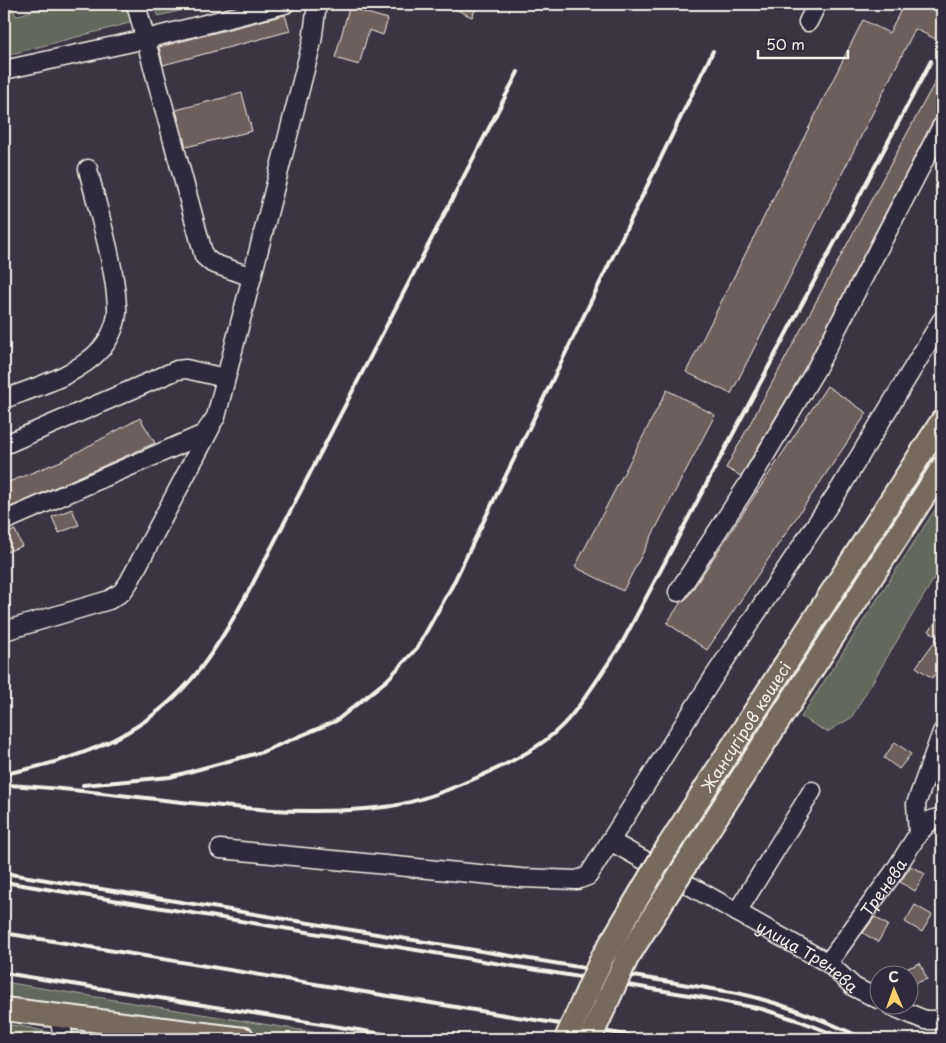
<svg xmlns="http://www.w3.org/2000/svg" width="946" height="1043" font-family="'Playpen Sans',sans-serif">
<rect width="100%" height="100%" fill="#3b3543"/>
<filter id="ink" filterUnits="userSpaceOnUse"><feTurbulence type="fractalNoise" baseFrequency=".02" numOctaves="2"/><feDisplacementMap in="SourceGraphic" scale="10" xChannelSelector="R" yChannelSelector="G"/><feConvolveMatrix kernelMatrix="1 2 1 2 8 2 1 2 1" color-interpolation-filters="sRGB"/></filter>
<g filter="url(#ink)">
<g fill="#62685b" stroke="#abaca2">
<polygon points="4,4 11,4 16,16 53,4 136,4 141,20 4,56"/>
<polygon points="154,4 208,4 158,16"/>
<polygon points="942,499 942,565 851,718 827,732 801,717"/>
<polygon points="4,982 355,1039 289,1039 4,1000"/>
<polygon points="4,1025 21,1026 48,1032 51,1039 4,1039"/>
<polygon points="68,1031 125,1039 70,1039"/>
</g>
<g fill="#6d5f5b" stroke="#f4f1e8">
<polygon points="444,4 478,4 472,17"/>
<polygon points="904,4 942,4 942,42 915,29 731,394 686,372 863,20 889,33"/>
<polygon points="349,8 388,19 383,35 369,30 359,65 335,58"/>
<polygon points="285,15 290,31 163,65 159,47"/>
<polygon points="942,69 942,115 933,121 806,366 741,476 726,468"/>
<polygon points="242,93 252,131 186,147 176,110"/>
<polygon points="827,386 867,413 707,650 667,623 681,602 687,598"/>
<polygon points="667,390 715,415 623,591 575,567"/>
<polygon points="140,418 155,443 4,510 4,484 61,461"/>
<polygon points="72,509 79,525 59,533 52,517"/>
<polygon points="15,530 22,546 4,553 4,535"/>
<polygon points="942,613 942,665 932,678 916,667 938,637 929,631"/>
<polygon points="895,742 911,754 899,769 884,758"/>
<polygon points="911,866 925,874 915,891 900,882"/>
<polygon points="915,905 932,915 922,932 905,922"/>
<polygon points="875,917 888,925 878,942 863,933"/>
<polygon points="920,963 927,979 908,986 908,976 889,976"/>
</g>
<g fill="none" stroke-linecap="round" stroke-linejoin="round">
<g stroke="#f4f1e8" stroke-width="21">
<g id="minor">
<polyline points="136,4 204,256 212,263 252,277"/>
<polyline points="808,22 817,4"/>
<polyline points="4,70 146,39 285,4"/>
<path d="M4,399C36,387 78,375 101,349C111,338 118,321 117,307C115,264 98,211 88,169"/>
<polyline points="4,445 177,370 186,369 225,378"/>
<polyline points="4,521 204,434 216,417 312,42 317,4"/>
<polyline points="678,592 750,481 815,371 942,126"/>
<polyline points="4,631 109,600 122,592 129,582 211,427"/>
<polyline points="918,834 916,804 942,732"/>
<path id="s1" d="M610,841L828,963L854,987L878,999"/>
<polyline points="220,849 521,878 577,880 588,876 715,675 841,487 942,320"/>
<polyline points="737,912 812,791"/>
<path id="s2" d="M828,963L894,872L918,834L931,820L942,817"/>
<polyline points="891,1006 925,1020 942,1020"/>
<polyline points="58,1015 64,1039"/>
</g>
</g>
<g stroke="#f4f1e8" stroke-width="26">
<g id="major">
<path id="s3" d="M669,845L942,421"/>
<polyline points="690,858 942,468"/>
<polyline points="4,1009 244,1039"/>
</g>
</g>
<use href="#minor" stroke="#2f2a3d" stroke-width="18"/>
<use href="#major" stroke="#77695c" stroke-width="22"/>
<g stroke="#f4f1e8" stroke-width="4">
<path d="M4,774C82,759 149,734 200,669C220,643 236,614 252,585L518,72"/>
<path d="M4,785C130,790 259,822 385,807C420,803 464,784 496,769C523,756 550,741 570,717C589,695 605,667 622,643L931,61"/>
<polyline points="83,785 170,777 262,752 336,721 387,680 417,648 452,586 713,51"/>
<path d="M4,873L737,993C783,1003 823,1019 864,1039"/>
<polyline points="4,882 695,996 762,1009 800,1021 846,1039"/>
<polyline points="4,933 651,1039"/>
<polyline points="4,973 414,1039"/>
</g>
<g stroke="#f4f1e8" stroke-width="26" stroke-linecap="butt">
<g id="major-bridge">
<polyline points="566,1039 602,958 669,845"/>
<polyline points="590,1039 627,958 690,858"/>
</g>
</g>
<use href="#major-bridge" stroke="#77695c" stroke-width="22"/>
</g>
</g>
<g text-anchor="middle" dominant-baseline="central" stroke-width="4.5" stroke-linejoin="round" paint-order="stroke">
<g font-size="16" fill="#f4f1e8" stroke="#2f2a3d">
<text stroke="none"><textPath href="#s3" startOffset="141">Жансүгіров көшесі</textPath></text>
<text stroke="none"><textPath href="#s2" startOffset="94">Тренева</textPath></text>
<text stroke="none"><textPath href="#s1" startOffset="229">улица Тренева</textPath></text>
</g>
</g>
<rect width="946" height="1043" fill="none" stroke="#2f2a3d" stroke-width="20"/>
<rect x="10" y="10" width="926" height="1023" fill="none" stroke="#f4f1e8" stroke-width="2" filter="url(#ink)"/>
<g transform="translate(894 990) rotate(358)"><circle r="24" fill="#2f2a3d" stroke="#7e7a81"/>
<path d="M0-4L9 19L0 12L-9 19Z" fill="#ffd166"/>
<text y="-8" font-size="14" font-weight="bold" text-anchor="middle" fill="#f4f1e8">С</text>
</g>
<path d="M758 50v8h90v-8" fill="none" stroke="#f4f1e8" stroke-width="2.5"/>
<text x="766" y="50" font-size="15" fill="#f4f1e8" stroke="#2f2a3d" stroke-width="4" paint-order="stroke">50 m</text>
</svg>
